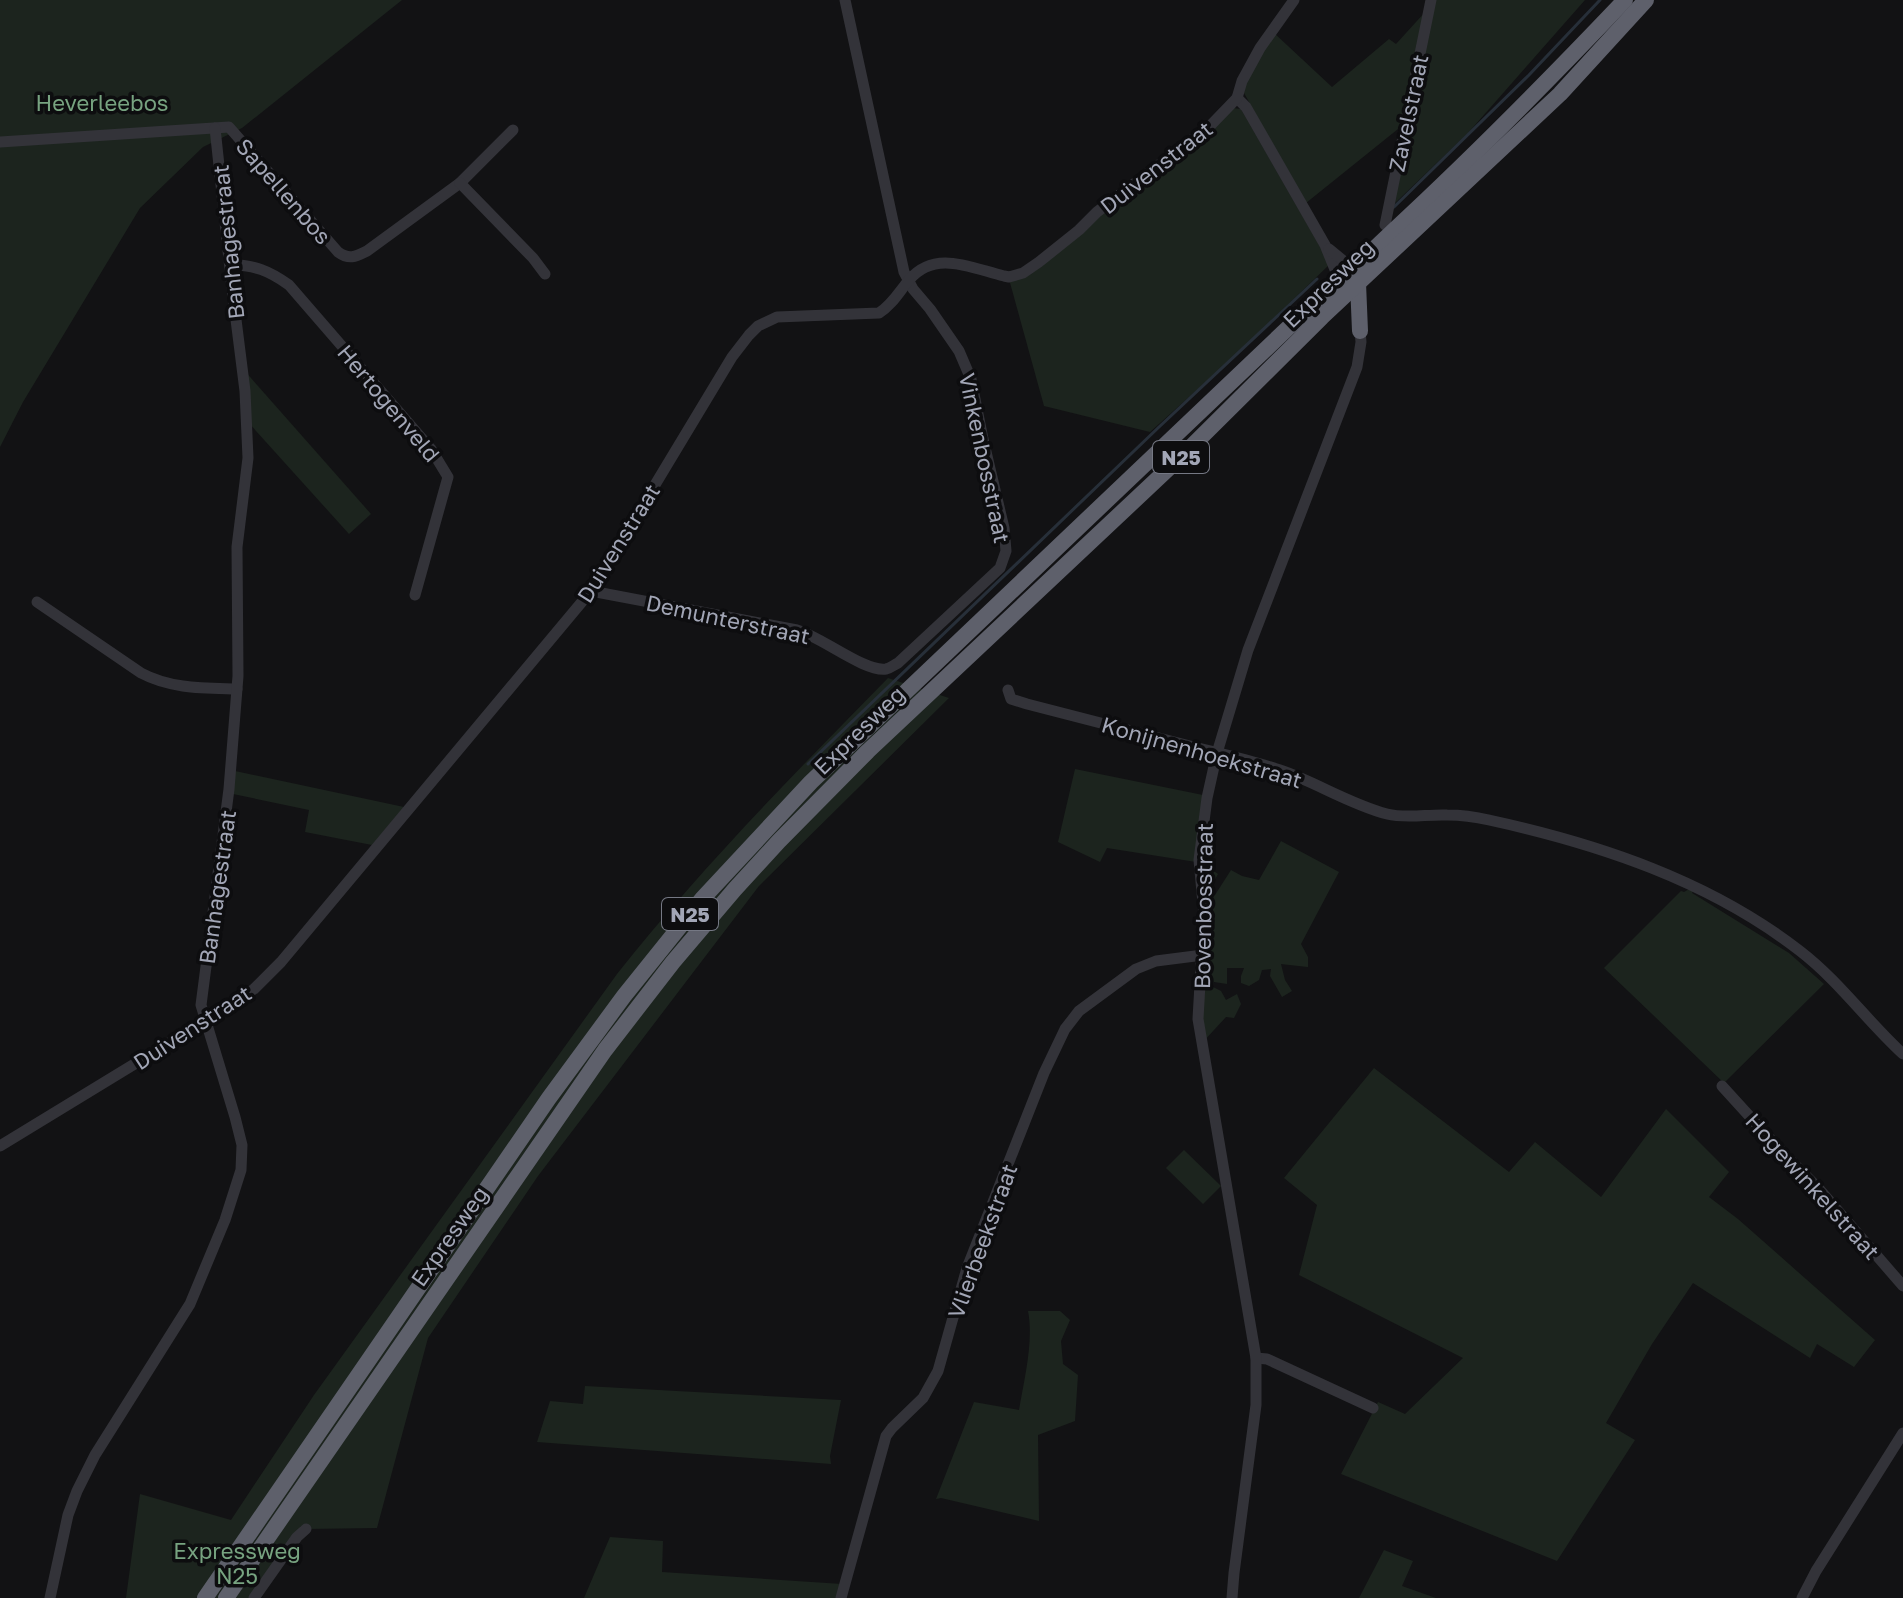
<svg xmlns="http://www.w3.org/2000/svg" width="1903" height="1598" font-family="'Golos Text',sans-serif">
<rect width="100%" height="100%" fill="#121214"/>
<g fill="#1c241e">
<polygon points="0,0 402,0 242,128 203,147 140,208 23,402 0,447"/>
<polygon points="1432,0 1585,0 1468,133 1392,206 1403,125 1306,203 1244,93 1246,81 1273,32 1332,87 1389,39 1396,44 1426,11"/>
<polygon points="1233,108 1241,109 1323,252 1329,265 1227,363 1150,432 1044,406 1009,279 1099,215"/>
<polygon points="243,369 371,514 349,534 248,422"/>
<path d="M888,678L949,698L759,886L538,1176L428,1338L377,1528L306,1529L301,1526L252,1598H126L140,1494L231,1520L314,1395L617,974C700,869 794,774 888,678Z"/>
<polygon points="1075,769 1203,795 1202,841 1207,843 1208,867 1218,874 1210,889 1215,895 1231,870 1242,876 1259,880 1281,841 1339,872 1301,944 1308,957 1308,967 1281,964 1285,980 1292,991 1282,997 1270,976 1271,969 1262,970 1259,980 1249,986 1241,983 1241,976 1244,968 1227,968 1227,984 1214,982 1213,987 1221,991 1226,1000 1237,994 1241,1004 1234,1018 1226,1017 1202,1043 1204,914 1196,862 1107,848 1100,862 1058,842"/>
<polygon points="235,771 404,807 372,845 305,832 309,810 233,794"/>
<polygon points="1691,888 1694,889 1692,893 1789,953 1824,984 1724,1083 1604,968 1681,891 1684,892"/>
<polygon points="1374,1068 1509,1172 1535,1142 1601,1197 1666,1109 1729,1172 1709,1197 1738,1219 1875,1340 1854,1367 1817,1344 1810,1358 1693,1283 1652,1344 1606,1423 1635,1440 1557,1561 1341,1474 1378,1402 1405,1414 1463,1358 1299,1275 1317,1205 1284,1178"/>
<polygon points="1184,1150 1221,1186 1203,1204 1166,1168"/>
<path d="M1028,1311H1060L1070,1320L1061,1341L1063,1364L1078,1375L1075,1421L1038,1435L1039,1521L941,1498L936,1499L974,1402L1019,1410C1024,1380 1034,1341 1028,1311Z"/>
<polygon points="585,1386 841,1400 830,1456 831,1464 537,1442 550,1401 583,1404"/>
<polygon points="610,1537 663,1541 662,1572 842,1584 837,1598 584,1598"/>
<polygon points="1384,1550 1413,1561 1402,1586 1436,1598 1359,1598"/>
</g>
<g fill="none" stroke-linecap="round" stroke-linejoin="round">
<g stroke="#272f39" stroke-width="3">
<polyline points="1394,207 1529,75 1600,0"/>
<polyline points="808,764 1159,427 1317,279"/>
</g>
<g stroke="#333339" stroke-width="11">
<polyline points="1237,98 1246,107 1325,245 1336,272"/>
<path d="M0,142L229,127L338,252C349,260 355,257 367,251L460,183L513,130"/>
<polyline points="460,183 533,258 545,274"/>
<polyline points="1385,225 1431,0"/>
<polyline points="1329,249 1346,263"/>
<path d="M230,264C256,266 268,270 289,285L431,449L448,477L415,595"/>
<path d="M591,591L797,630C822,637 864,672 886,669C891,668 894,665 898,663L1000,568L1006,551L1004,528L983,439L971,379L959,351L930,309L913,289L904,272L845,0"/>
<path d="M37,602L141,673C171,689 204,688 237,689"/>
<path d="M1008,690L1011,699L1027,704C1080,718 1133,731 1186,745C1217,753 1250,760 1280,770C1316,782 1349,804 1387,814C1407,819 1427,814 1447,815C1461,815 1476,817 1489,820C1599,844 1710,881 1800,951C1839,981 1867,1021 1903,1054"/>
<polyline points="1722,1086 1782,1152 1820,1190 1903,1286"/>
<path d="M0,1146L205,1021L254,989L281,962L591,591L732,357L749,335L758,326L777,317L879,313C892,305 899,292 909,280C935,249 971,268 1004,276L1009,277L1023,273L1039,262L1079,230L1097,212L1209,127L1237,98L1242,81L1260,48L1294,0"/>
<polyline points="1256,1358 1267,1359 1373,1408"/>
<polyline points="50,1598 68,1515 77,1491 95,1455 190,1304 225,1220 241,1170 242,1145 235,1117 201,1005 229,789 238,676 237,547 248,458 245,391 232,288 215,128"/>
<polyline points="254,1598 297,1537 306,1529"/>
<polyline points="841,1598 886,1436 892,1428 923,1398 938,1371 967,1268 1044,1073 1065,1029 1079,1011 1136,969 1156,961 1203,955"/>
<polyline points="1232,1598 1234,1573 1256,1405 1256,1358 1198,1019 1204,914 1199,860 1207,798 1217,753 1248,650 1357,367 1361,342 1360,331"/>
<polyline points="1802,1598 1816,1571 1903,1433"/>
</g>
<g stroke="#5e606b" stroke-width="16">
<polyline points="1358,283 1360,331"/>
<path d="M205,1598L549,1098L624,996L702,899L811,782L1289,327C1325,297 1358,264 1392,232C1472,158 1549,80 1625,0"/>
<polyline points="226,1598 605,1050 673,962 735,889 779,841 868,751 1186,452 1322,317 1560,94 1646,0"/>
</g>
</g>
<g text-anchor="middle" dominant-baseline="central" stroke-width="7" stroke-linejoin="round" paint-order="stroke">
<g fill="#0d0d0f" stroke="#757884" stroke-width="2">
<rect x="1153" y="441" width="56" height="32" rx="6"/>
<rect x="662" y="898" width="56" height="32" rx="6"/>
</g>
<g font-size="20" font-weight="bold" fill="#a2a6b6">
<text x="1181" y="457">N25</text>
<text x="690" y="914">N25</text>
</g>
<g font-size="22" fill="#77a380" stroke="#0d0d0f">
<text x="102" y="102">Heverleebos</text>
<text x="237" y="1550">Expressweg<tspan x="237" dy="25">N25</tspan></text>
</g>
<g font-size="22" fill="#a2a6b6" stroke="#0d0d0f">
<text transform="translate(1408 113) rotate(-78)">Zavelstraat</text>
<text transform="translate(1156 167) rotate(-38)">Duivenstraat</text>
<text transform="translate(284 191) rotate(49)">Sapellenbos</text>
<text transform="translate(228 242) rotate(-96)">Banhagestraat</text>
<text transform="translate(1328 283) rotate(-44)">Expresweg</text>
<text transform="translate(389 403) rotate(50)">Hertogenveld</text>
<text transform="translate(985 458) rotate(78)">Vinkenbosstraat</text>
<text transform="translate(618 543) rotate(-58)">Duivenstraat</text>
<text transform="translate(728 619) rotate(12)">Demunterstraat</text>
<text transform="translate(859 730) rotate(-44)">Expresweg</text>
<text transform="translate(1202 752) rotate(16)">Konijnenhoekstraat</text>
<text transform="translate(217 887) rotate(-82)">Banhagestraat</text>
<text transform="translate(1203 906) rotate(-89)">Bovenbosstraat</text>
<text transform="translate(192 1027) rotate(-33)">Duivenstraat</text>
<text transform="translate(1813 1186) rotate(48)">Hogewinkelstraat</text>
<text transform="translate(449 1236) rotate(-55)">Expresweg</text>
<text transform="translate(982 1241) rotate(-70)">Vlierbeekstraat</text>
</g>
</g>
</svg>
